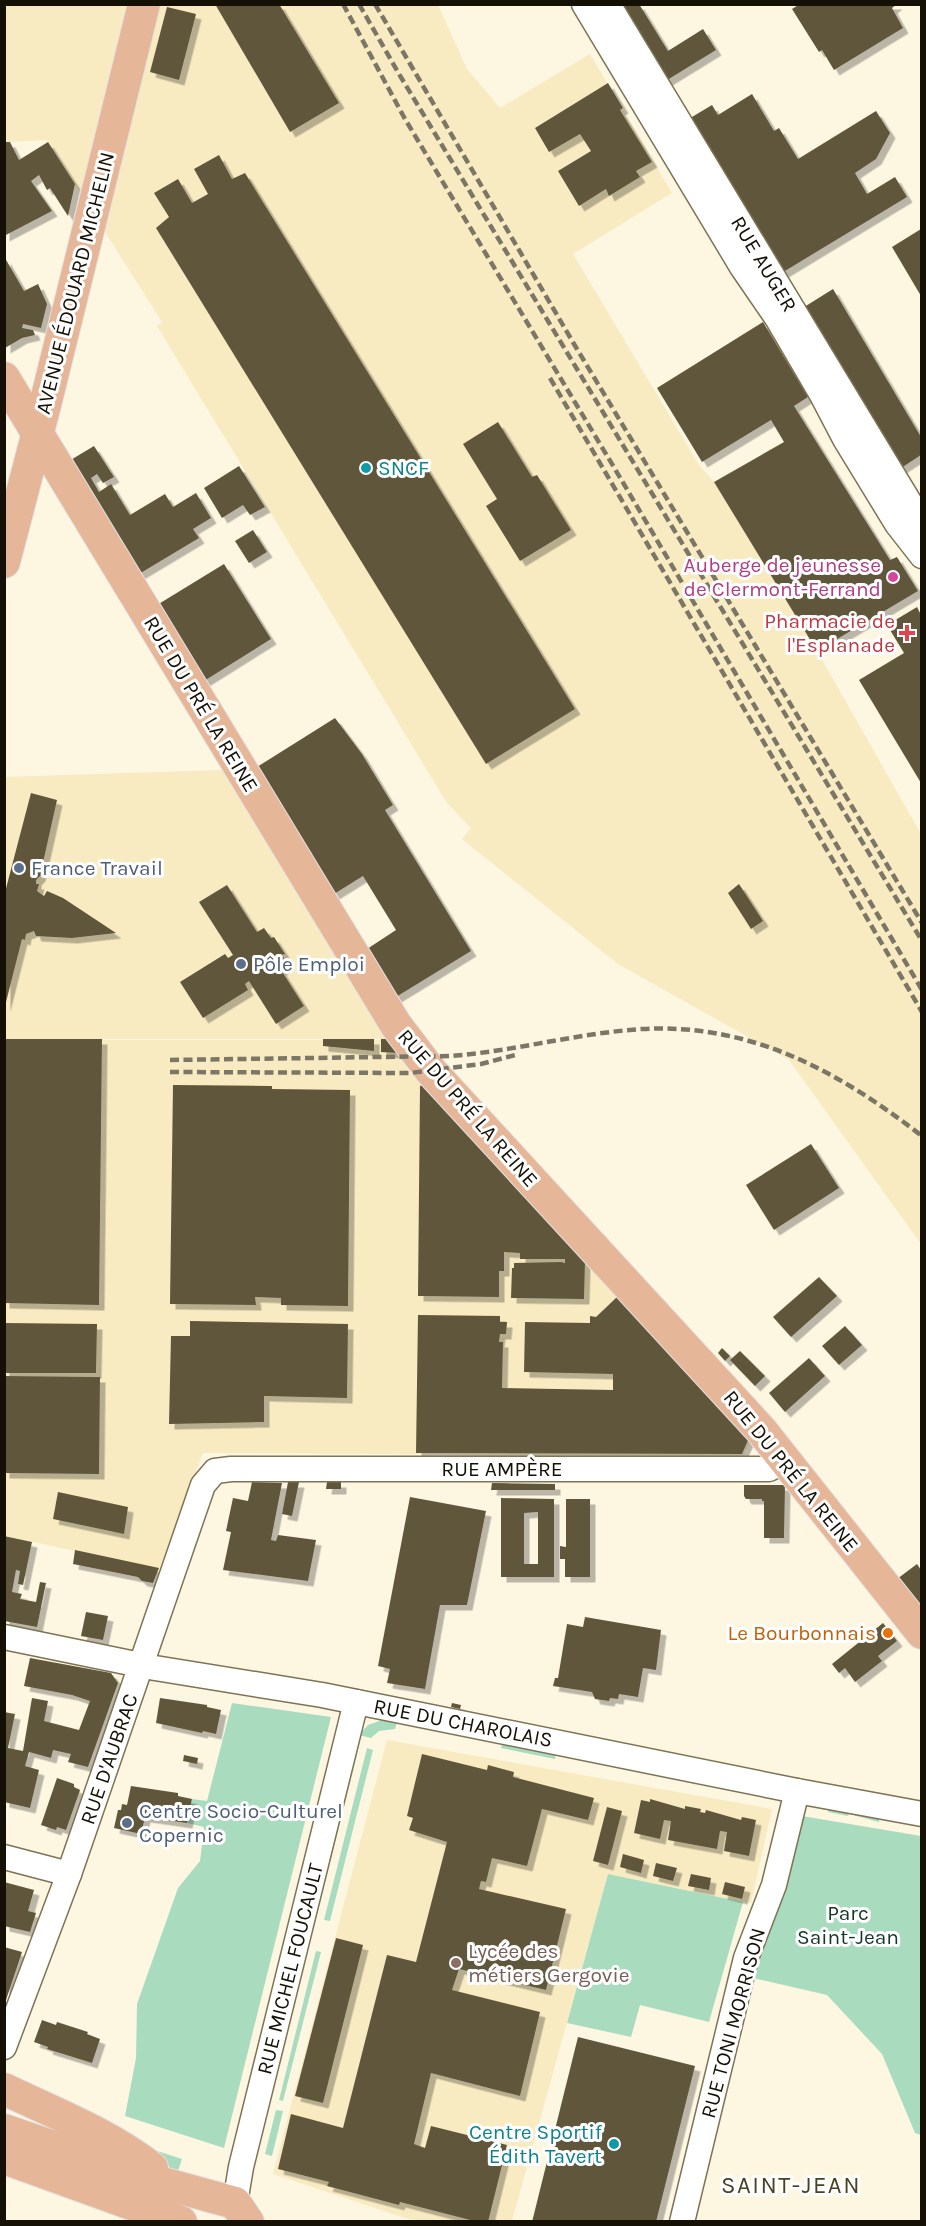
<svg xmlns="http://www.w3.org/2000/svg" width="926" height="2226" font-family="Karla,sans-serif">
<defs>
<filter id="shadow"><feDropShadow dx="5.5" dy="5.5" stdDeviation="0" flood-color="#0004"/></filter>
</defs>
<rect width="100%" height="100%" fill="#fdf7e2"/>
<g fill="#f8eac1">
<polygon points="5,5 438,5 467,69 500,108 590,54 672,193 573,254 699,465 714,482 817,651 921,834 921,1244 789,1060 618,964 462,839 471,828 447,803 157,326 162,322 47,140 7,142 5,133"/>
<polygon points="220,770 228,771 388,1039 5,1039 4,777"/>
<polygon points="4,1040 389,1040 410,1073 424,1086 587,1265 740,1426 751,1439 743,1456 203,1453 159,1569 5,1536"/>
<polygon points="387,1740 772,1809 751,1903 608,1874 512,2221 414,2221 273,2174"/>
</g>
<g fill="#a9dcbf">
<polygon points="232,1703 331,1717 224,2148 125,2116 136,2058 137,2004 178,1888 200,1861 204,1827 187,1823 192,1799 207,1801"/>
<polygon points="382,1720 397,1722 395,1729 379,1731 371,1738 359,1735 368,1725"/>
<polygon points="503,1742 556,1753 555,1759 501,1748"/>
<polygon points="367,1748 373,1750 330,1921 324,1920"/>
<polygon points="352,1753 357,1754 316,1918 311,1917"/>
<polygon points="829,1807 880,1816 879,1822 849,1814 848,1816 828,1812"/>
<polygon points="802,1816 921,1836 921,2135 915,2133 882,2054 827,1995 753,1978"/>
<polygon points="608,1874 743,1902 709,2022 640,2005 631,2037 567,2023"/>
<polygon points="316,1951 321,1952 283,2101 279,2100"/>
<polygon points="276,2110 283,2111 272,2156 265,2154"/>
<polygon points="145,2147 182,2159 176,2177"/>
</g>
<g fill="#61573a" fill-rule="evenodd" filter="url(#shadow)">
<polygon points="215,4 279,4 339,103 290,132"/>
<polygon points="618,4 639,4 668,51 703,29 716,50 664,82"/>
<polygon points="800,4 897,4 892,8 903,28 834,70 822,50 819,52 792,9"/>
<polygon points="167,7 196,14 179,80 150,72"/>
<polygon points="608,83 623,108 620,110 652,162 636,171 640,177 609,196 606,189 579,206 558,171 591,151 580,134 549,152 535,128"/>
<polygon points="752,94 774,131 779,128 798,159 876,111 890,133 876,159 855,173 867,194 895,177 907,197 780,274 687,120 712,105 718,115"/>
<polygon points="4,142 10,142 19,160 48,142 75,184 68,216 50,188 47,190 39,175 31,181 52,211 4,236"/>
<polygon points="219,155 232,179 245,173 575,709 486,764 156,228 169,217 154,193 178,179 192,203 208,194 194,169"/>
<polygon points="921,229 921,296 892,247"/>
<polygon points="5,258 24,291 38,284 47,304 41,328 23,324 22,328 33,330 35,335 22,338 5,348"/>
<polygon points="833,289 921,437 921,455 898,470 801,309"/>
<polygon points="763,322 808,397 794,406 890,560 897,557 918,591 817,651 714,482 784,442 771,420 702,462 657,388"/>
<polygon points="498,422 532,477 537,475 571,530 520,561 486,506 497,499 463,444"/>
<polygon points="94,446 114,477 103,483 97,474 91,478 99,492 111,484 130,515 165,494 173,507 196,493 211,518 193,529 199,538 139,574 69,461"/>
<polygon points="239,466 265,507 250,515 243,505 222,518 204,488"/>
<polygon points="253,530 267,552 249,563 235,541"/>
<polygon points="224,564 271,639 204,681 157,605"/>
<polygon points="917,607 921,615 921,783 859,680 904,653 887,625"/>
<polygon points="335,718 362,754 393,805 385,810 471,951 396,997 367,949 396,930 363,876 334,894 257,767"/>
<polygon points="31,793 57,800 40,876 36,880 36,884 39,884 37,891 44,896 47,891 63,898 116,933 72,938 36,936 34,931 26,934 25,940 22,939 5,1006 4,896"/>
<polygon points="739,884 763,921 751,929 728,893"/>
<polygon points="227,885 257,932 264,928 271,938 274,937 285,954 282,955 288,965 281,970 304,1006 276,1024 249,981 245,984 248,990 203,1018 180,982 225,954 228,958 233,955 199,902"/>
<polygon points="4,1039 102,1039 99,1305 4,1303"/>
<polygon points="323,1039 374,1039 374,1051 323,1046"/>
<polygon points="381,1039 388,1039 398,1053 381,1052"/>
<polygon points="173,1085 272,1086 272,1089 350,1090 348,1306 281,1305 281,1298 255,1297 256,1305 170,1304"/>
<polygon points="423,1085 585,1262 584,1299 511,1298 512,1268 514,1268 514,1263 561,1262 565,1263 565,1259 520,1259 520,1253 504,1252 504,1271 499,1271 499,1297 418,1296 420,1086"/>
<polygon points="811,1144 839,1188 774,1230 746,1185"/>
<polygon points="819,1277 837,1296 791,1337 773,1317"/>
<polygon points="617,1297 738,1423 749,1438 742,1454 416,1453 418,1315 500,1316 500,1322 507,1322 506,1334 500,1334 499,1342 503,1342 502,1388 613,1390 613,1374 524,1372 525,1322 590,1323 590,1316 596,1317"/>
<polygon points="190,1321 348,1324 347,1398 264,1396 264,1422 169,1424 171,1336 190,1336"/>
<polygon points="4,1323 97,1324 96,1373 4,1373"/>
<polygon points="845,1326 862,1345 839,1365 822,1346"/>
<polygon points="722,1348 730,1356 725,1361 718,1353"/>
<polygon points="740,1351 765,1376 755,1386 730,1360"/>
<polygon points="809,1358 825,1376 785,1412 769,1393"/>
<polygon points="4,1376 100,1377 99,1474 4,1473"/>
<polygon points="252,1482 282,1483 271,1540 276,1541 278,1535 316,1540 308,1581 223,1570 231,1532 226,1531 233,1498 248,1501"/>
<polygon points="288,1482 299,1482 292,1516 282,1514"/>
<polygon points="327,1482 341,1482 341,1489 326,1489"/>
<polygon points="492,1483 555,1484 555,1490 491,1490"/>
<polygon points="744,1485 785,1485 784,1538 764,1538 764,1501 762,1501 762,1499 746,1499 744,1496"/>
<polygon points="58,1492 128,1507 124,1534 53,1519"/>
<polygon points="410,1497 486,1511 467,1605 440,1605 425,1689 387,1683 390,1669 378,1666"/>
<path d="M501,1498L554,1499V1577H501ZM538,1512V1564H524V1513Z"/>
<polygon points="566,1499 590,1499 590,1577 565,1577 565,1559 560,1559 560,1546 566,1547"/>
<polygon points="4,1536 32,1542 23,1585 18,1584 20,1571 16,1570 12,1592 22,1594 20,1599 36,1602 40,1582 46,1583 37,1627 4,1621"/>
<polygon points="75,1550 159,1568 153,1583 142,1581 138,1577 73,1564"/>
<polygon points="917,1564 921,1570 921,1610 897,1579"/>
<polygon points="86,1612 108,1616 103,1640 81,1636"/>
<polygon points="585,1617 661,1630 656,1670 643,1668 638,1697 619,1694 618,1699 610,1698 609,1701 595,1699 592,1692 553,1686 555,1678 558,1678 567,1624 583,1627"/>
<polygon points="883,1623 897,1641 878,1656 882,1661 855,1682 845,1668 839,1673 832,1664"/>
<polygon points="30,1658 111,1673 118,1683 88,1767 68,1762 71,1754 53,1750 51,1758 29,1752 25,1766 39,1770 30,1808 4,1802 4,1712 15,1714 8,1748 23,1751 32,1698 48,1701 44,1721 79,1730 90,1701 72,1695 24,1686"/>
<polygon points="160,1698 207,1705 207,1707 221,1710 216,1734 203,1731 202,1733 156,1723"/>
<polygon points="452,1703 461,1705 460,1709 451,1707"/>
<polygon points="422,1754 487,1770 488,1765 514,1772 513,1777 594,1798 588,1820 542,1809 527,1866 492,1858 486,1882 481,1881 479,1889 566,1909 546,1990 459,1969 452,1990 540,2012 520,2096 431,2073 414,2144 425,2148 431,2126 507,2145 488,2222 478,2222 400,2202 399,2205 327,2186 329,2182 278,2169 291,2114 343,2128 387,1955 416,1962 447,1842 409,1830 413,1818 407,1816"/>
<polygon points="184,1755 198,1758 197,1764 183,1761"/>
<polygon points="57,1778 74,1784 74,1787 80,1790 66,1830 57,1827 56,1830 41,1825"/>
<polygon points="131,1786 178,1793 178,1796 192,1799 187,1823 145,1817 141,1834 114,1828 118,1810 121,1810 122,1804 127,1805"/>
<polygon points="650,1799 685,1809 685,1806 701,1809 700,1812 705,1813 706,1810 741,1820 742,1817 756,1820 749,1856 724,1851 727,1832 720,1831 717,1849 668,1840 671,1821 664,1820 660,1839 634,1833 641,1800 650,1802"/>
<polygon points="607,1807 622,1811 608,1865 593,1861"/>
<polygon points="623,1854 644,1860 641,1873 620,1867"/>
<polygon points="656,1863 677,1868 673,1881 653,1876"/>
<polygon points="691,1874 711,1878 709,1890 688,1886"/>
<polygon points="4,1882 34,1890 28,1911 36,1913 30,1932 4,1926"/>
<polygon points="725,1882 745,1887 742,1899 722,1894"/>
<polygon points="336,1938 363,1945 323,2103 295,2096"/>
<polygon points="4,1947 22,1952 5,2003 4,2003"/>
<polygon points="42,2020 56,2025 57,2022 88,2032 87,2034 100,2039 92,2063 47,2049 48,2047 34,2042"/>
<polygon points="578,2037 695,2066 656,2222 532,2222"/>
</g>
<g fill="none" stroke-linecap="round" stroke-linejoin="round">
<g stroke="#7d7355" stroke-width="27">
<g id="minor">
<polyline points="584,4 742,267 777,318 822,395 845,439 897,524 922,556"/>
<polyline points="608,4 922,523"/>
<polyline points="4,1637 155,1668 322,1695 797,1791 922,1814"/>
<polyline points="4,1857 69,1874"/>
<polyline points="4,2047 69,1874 203,1485 215,1471 231,1469 769,1469 787,1460"/>
<polyline points="235,2203 241,2167 356,1702"/>
<polyline points="682,2222 746,1958 774,1885 797,1791"/>
</g>
</g>
<g stroke="#e3e2e1" stroke-width="34">
<g id="major">
<polyline points="4,378 396,1025 431,1071 761,1430 922,1633"/>
<polyline points="4,562 45,405 144,4"/>
<path d="M4,2089C54,2113 109,2134 152,2168"/>
<polyline points="4,2130 144,2178 235,2203 248,2222"/>
<polyline points="4,2158 181,2222"/>
</g>
</g>
<use href="#minor" stroke="#fff" stroke-width="24"/>
<use href="#major" stroke="#e6b699" stroke-width="32"/>
<g stroke="#7b7666" stroke-width="4.5" stroke-dasharray="9 4.5" stroke-linecap="butt">
<polyline points="343,4 405,119 615,469 922,990"/>
<polyline points="359,4 399,74 922,941"/>
<polyline points="375,4 574,344 922,923"/>
<polyline points="550,378 922,1012"/>
<path d="M170,1060L451,1056C515,1051 578,1033 642,1029C751,1023 838,1071 922,1136"/>
<polyline points="170,1072 410,1073 481,1064 515,1055"/>
</g>
</g>
<g fill="#0f9aa8" stroke="#fff" stroke-width="2">
<circle cx="366" cy="468" r="6"/>
<circle cx="614" cy="2144" r="6"/>
</g>
<circle fill="#d1479c" stroke="#fff" stroke-width="2" cx="893" cy="577" r="6"/>
<path fill="#e0444e" stroke="#fff" stroke-width="2" d="M904 624h6v6h6v6h-6v6h-6v-6h-6v-6h6z"/>
<g fill="#5c6f8a" stroke="#fff" stroke-width="2">
<circle cx="19" cy="868" r="6"/>
<circle cx="241" cy="964" r="6"/>
<circle cx="127" cy="1823" r="6"/>
</g>
<circle fill="#e8710a" stroke="#fff" stroke-width="2" cx="888" cy="1633" r="6"/>
<circle fill="#8d6e63" stroke="#fff" stroke-width="2" cx="456" cy="1963" r="6"/>
<g text-anchor="middle" dominant-baseline="central" stroke-width="6" stroke-linejoin="round" paint-order="stroke">
<g font-size="21" fill="#141005" stroke="#fff">
<text transform="translate(764 264) rotate(59)">RUE AUGER</text>
<text transform="translate(75 283) rotate(-76)">AVENUE ÉDOUARD MICHELIN</text>
<text transform="translate(201 704) rotate(59)">RUE DU PRÉ LA REINE</text>
<text transform="translate(468 1108) rotate(49)">RUE DU PRÉ LA REINE</text>
<text x="502" y="1469">RUE AMPÈRE</text>
<text transform="translate(791 1471) rotate(51)">RUE DU PRÉ LA REINE</text>
<text transform="translate(463 1723) rotate(11)">RUE DU CHAROLAIS</text>
<text transform="translate(109 1759) rotate(-71)">RUE D'AUBRAC</text>
<text transform="translate(290 1969) rotate(-76)">RUE MICHEL FOUCAULT</text>
<text transform="translate(733 2023) rotate(-75)">RUE TONI MORRISON</text>
</g>
<g font-size="21" fill="#0d838f" stroke="#fff" text-anchor="start">
<text x="378" y="468">SNCF</text>
<text x="602" y="2132" text-anchor="end">Centre Sportif<tspan x="602" dy="24">Édith Tavert</tspan></text>
</g>
<g font-size="21" fill="#b23c85" stroke="#fff" text-anchor="end">
<text x="881" y="565">Auberge de jeunesse<tspan x="881" dy="24">de Clermont-Ferrand</tspan></text>
</g>
<g font-size="21" fill="#be3a42" stroke="#fff" text-anchor="end">
<text x="895" y="621">Pharmacie de<tspan x="895" dy="24">l'Esplanade</tspan></text>
</g>
<g font-size="21" fill="#4e5e75" stroke="#fff" text-anchor="start">
<text x="31" y="868">France Travail</text>
<text x="253" y="964">Pôle Emploi</text>
<text x="139" y="1811">Centre Socio-Culturel<tspan x="139" dy="24">Copernic</tspan></text>
</g>
<g font-size="21" fill="#c56008" stroke="#fff" text-anchor="end">
<text x="876" y="1633">Le Bourbonnais</text>
</g>
<g font-size="21" fill="#133825" stroke="#fff">
<text x="848" y="1913">Parc<tspan x="848" dy="24">Saint-Jean</tspan></text>
</g>
<g font-size="21" fill="#785e54" stroke="#fff" text-anchor="start">
<text x="468" y="1951">Lycée des<tspan x="468" dy="24">métiers Gergovie</tspan></text>
</g>
<g font-size="24" letter-spacing="1.5" fill="#4a4124" stroke="#fff">
<text x="791" y="2185">SAINT-JEAN</text>
</g>
</g>
<rect width="926" height="2226" fill="none" stroke="#141005" stroke-width="12"/>
</svg>
